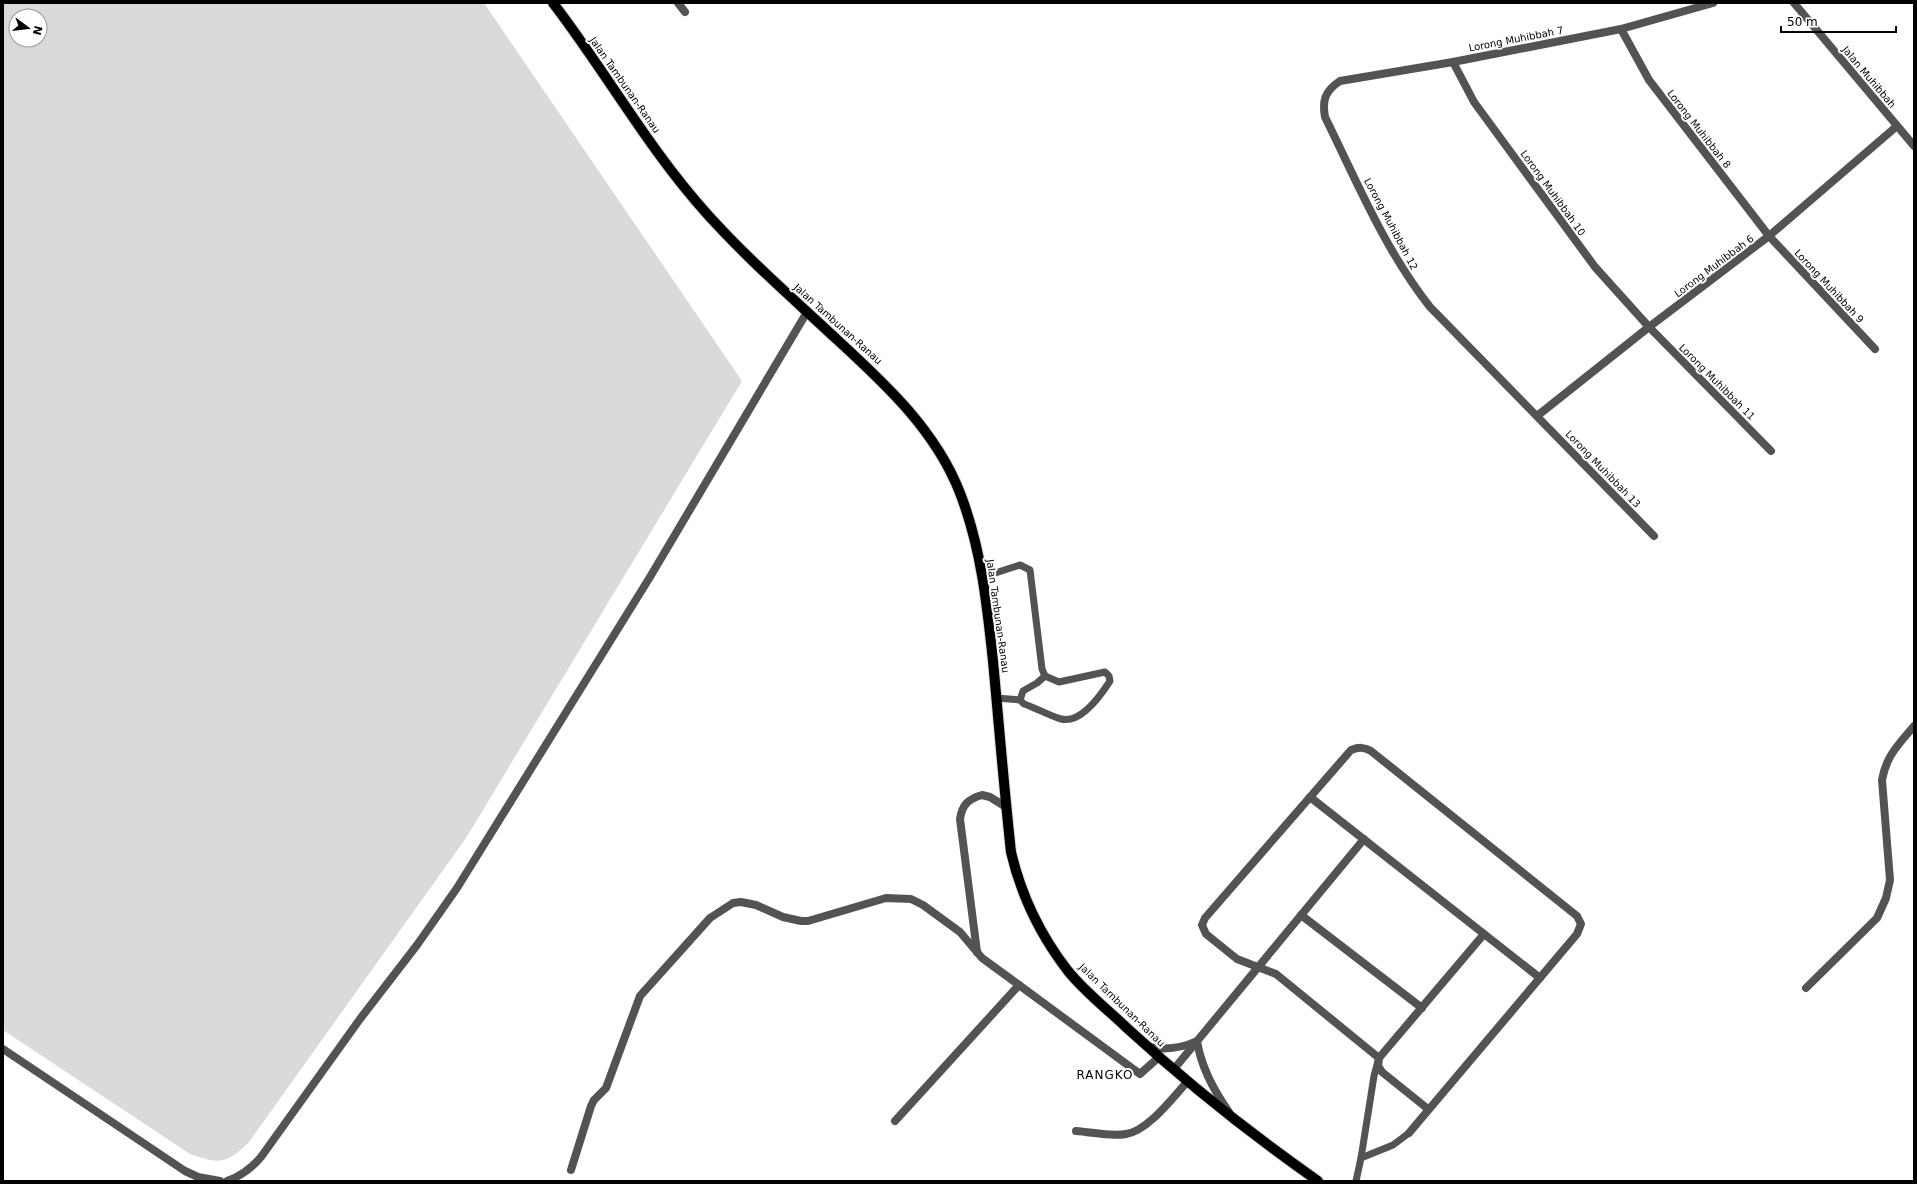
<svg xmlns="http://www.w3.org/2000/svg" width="1917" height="1184" font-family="'DejaVu Sans',sans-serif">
<rect width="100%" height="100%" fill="#fff"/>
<path fill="#dadada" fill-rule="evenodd" d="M3,3H484L742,381L466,838L249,1142C226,1165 219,1164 190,1154L3,1030ZM16,16H40V40H16Z"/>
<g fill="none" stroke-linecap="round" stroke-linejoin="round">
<g stroke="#dbdbdb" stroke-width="12">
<path id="primary" d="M553,3C606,72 649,150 708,215C746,257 789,295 831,334C881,380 935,428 960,493C981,547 987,604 993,661C999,725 1004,788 1011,852C1021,895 1041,936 1068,971C1085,992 1107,1009 1127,1028C1187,1083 1251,1134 1318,1181"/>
</g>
<g stroke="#535353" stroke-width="7">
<path d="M983,577L1020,565L1030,570L1042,669L1045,676L1059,682L1105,672L1109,676L1110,681C1101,695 1081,724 1061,719C1050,716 1036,708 1024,704L1020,700L997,698"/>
<polyline points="1020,700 1023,691 1037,683 1045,676"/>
<polyline points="1361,1158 1374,1076 1378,1061"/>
<polyline points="1356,1181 1361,1158 1393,1145 1409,1133"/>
</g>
<g stroke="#535353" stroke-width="8">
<polyline points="678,3 685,12"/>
<polyline points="1794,3 1914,146"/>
<polyline points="1621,29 1649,80 1769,236 1875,349"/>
<polyline points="1453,62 1474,102 1595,267 1649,327 1771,451"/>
<polyline points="1537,416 1649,327 1769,236 1897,126"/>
<path d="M1654,536L1430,307C1385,250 1357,182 1325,117C1322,100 1325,91 1340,81L1453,62L1621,29L1713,3"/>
<polyline points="1310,797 1540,978"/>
<polyline points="1301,915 1422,1008"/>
<path d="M977,952L960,819C962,805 968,799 982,795L990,797L1006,807"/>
<path d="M1806,988L1877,918L1886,898L1890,880L1882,780C1886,756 1899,744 1914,726"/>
<path d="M1149,1047C1165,1050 1182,1048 1197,1041C1201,1066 1214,1091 1229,1112"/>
<polyline points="3,1049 185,1171 198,1177 220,1181"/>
<path d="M1379,1058L1276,974L1237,959L1206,934L1202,925L1205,918L1351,750C1359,747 1364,747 1371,751L1577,916L1581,924L1577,934L1409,1133"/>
<polyline points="1174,1069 1364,839"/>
<polyline points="1428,1109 1382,1072 1378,1066 1379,1058 1484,934"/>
<polyline points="895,1121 1019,985 1140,1074 1159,1057"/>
<path d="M1076,1131C1092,1132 1110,1137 1126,1134C1148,1131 1173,1097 1188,1081"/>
<polyline points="571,1170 591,1106 594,1100 606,1088 640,996 710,918 733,903 741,902 756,905 783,917 801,921 808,921 886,898 911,899 923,905 960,932 982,958 1019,985"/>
<path d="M227,1181C241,1176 251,1169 261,1157L360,1019L417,945L457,888L650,577L807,312"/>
</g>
<use href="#primary" stroke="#000" stroke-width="10"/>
</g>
<g text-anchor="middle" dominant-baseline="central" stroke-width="4" stroke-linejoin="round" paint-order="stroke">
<g font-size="10" fill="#000" stroke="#fff">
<text transform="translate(1516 39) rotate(-11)">Lorong Muhibbah 7</text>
<text transform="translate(1869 77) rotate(50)">Jalan Muhibbah</text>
<text transform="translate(625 85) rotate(55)">Jalan Tambunan-Ranau</text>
<text transform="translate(1699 129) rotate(52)">Lorong Muhibbah 8</text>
<text transform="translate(1553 193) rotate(54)">Lorong Muhibbah 10</text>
<text transform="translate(1391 224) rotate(62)">Lorong Muhibbah 12</text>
<text transform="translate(1714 266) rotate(-37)">Lorong Muhibbah 6</text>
<text transform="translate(1829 286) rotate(47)">Lorong Muhibbah 9</text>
<text transform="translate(838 324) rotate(42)">Jalan Tambunan-Ranau</text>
<text transform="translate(1717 382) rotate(45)">Lorong Muhibbah 11</text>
<text transform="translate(1603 469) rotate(46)">Lorong Muhibbah 13</text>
<text transform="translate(998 616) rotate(82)">Jalan Tambunan-Ranau</text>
<text transform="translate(1122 1005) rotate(44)">Jalan Tambunan-Ranau</text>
</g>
<g font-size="12" letter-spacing="1" fill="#000" stroke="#fff">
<text x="1105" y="1075">RANGKO</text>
</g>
</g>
<rect width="1917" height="1184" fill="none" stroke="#000000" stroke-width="8"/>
<g transform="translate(28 28) rotate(105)"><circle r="19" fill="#ffffff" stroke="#999999"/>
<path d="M0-3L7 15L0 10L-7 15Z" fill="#000000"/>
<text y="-6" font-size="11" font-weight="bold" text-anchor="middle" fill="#000000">N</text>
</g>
<path d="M1781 26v6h115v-6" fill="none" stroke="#000000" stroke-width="2"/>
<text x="1787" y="26" font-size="12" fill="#000000" stroke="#ffffff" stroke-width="3" paint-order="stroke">50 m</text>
</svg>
